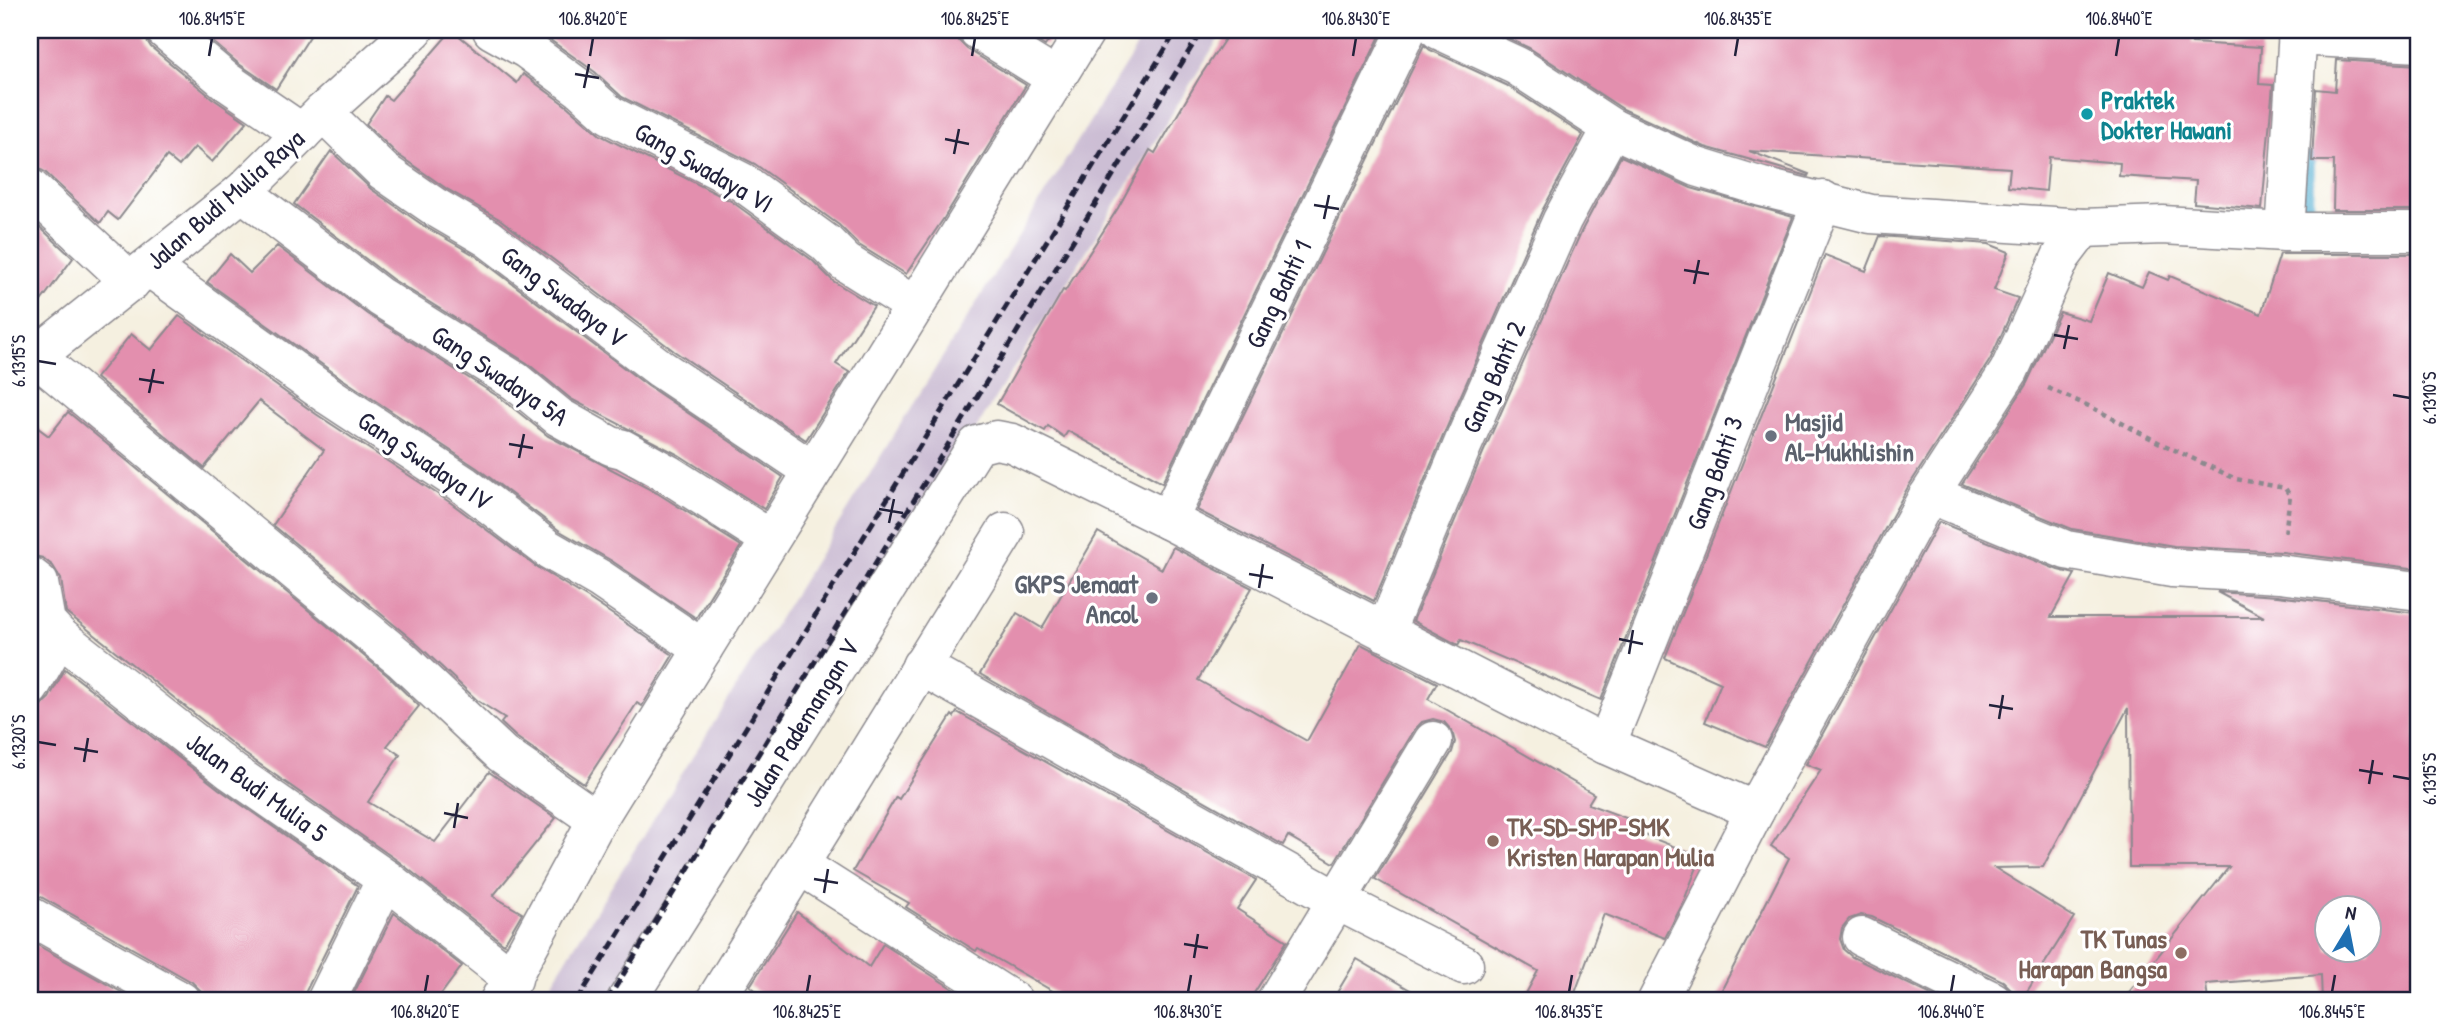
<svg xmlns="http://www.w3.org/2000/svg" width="2449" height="1031" font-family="'Patrick Hand',sans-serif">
<rect width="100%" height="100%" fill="#fff"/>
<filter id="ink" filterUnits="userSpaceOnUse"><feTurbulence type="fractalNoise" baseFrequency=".0143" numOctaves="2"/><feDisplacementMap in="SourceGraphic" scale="14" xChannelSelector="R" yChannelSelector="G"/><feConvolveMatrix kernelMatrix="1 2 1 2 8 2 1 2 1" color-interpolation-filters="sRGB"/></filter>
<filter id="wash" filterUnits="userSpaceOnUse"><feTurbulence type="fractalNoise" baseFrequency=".00686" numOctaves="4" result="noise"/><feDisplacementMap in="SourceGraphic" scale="28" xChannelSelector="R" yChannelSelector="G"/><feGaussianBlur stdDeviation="1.57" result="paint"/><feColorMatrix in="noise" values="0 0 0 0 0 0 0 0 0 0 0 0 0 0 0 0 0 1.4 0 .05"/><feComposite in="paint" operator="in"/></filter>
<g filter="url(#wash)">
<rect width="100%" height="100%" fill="#f5f0e0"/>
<polygon fill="#ccbed4" points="1147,30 1224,30 620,1001 540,1001"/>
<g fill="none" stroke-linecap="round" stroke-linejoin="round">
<polyline stroke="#56b0d3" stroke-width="14" points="2304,232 2307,221 2308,158"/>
</g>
<g id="blocks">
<g fill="#e38fae" fill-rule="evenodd">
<polygon points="44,30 144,30 145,38 151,47 212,98 247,122 212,162 195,147 179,166 167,156 118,220 108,212 100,223 45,172 36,167 30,167 30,45"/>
<polygon points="199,30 314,30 276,89 239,64"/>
<polygon points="452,30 517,83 523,74 568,107 600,135 731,201 812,260 833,281 874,306 836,364 849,372 806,440 674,351 501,220 447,189 397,154 366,124 385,96 391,100"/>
<polygon points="550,30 956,30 959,41 967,49 1026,85 944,218 906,274 859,245 839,225 755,164 622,97 595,72 546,37"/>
<polygon points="1019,30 1056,30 1045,46"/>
<polygon points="1231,30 1383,30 1162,483 1068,431 1064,437 1048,426 1045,431 997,404 1063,290 1065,291 1118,208 1150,150 1155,153 1199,78"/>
<polygon points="1491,30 2193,30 2192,43 2261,47 2259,84 2273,85 2262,209 2194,203 2196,181 2119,176 2120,163 2049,157 2046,191 2008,187 2010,168 1749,151 1809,174 1808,176 1705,147 1623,109 1529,48"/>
<polygon points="1424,45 1430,50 1506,85 1583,135 1542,211 1443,436 1374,601 1197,510"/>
<polygon points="2337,60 2419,65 2419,210 2333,210 2334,161 2312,161 2316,89 2335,91"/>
<polygon points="331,151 371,189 424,226 476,256 648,386 783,477 764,509 679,455 571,399 527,363 392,279 294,204"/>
<polygon points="1621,156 1691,188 1793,217 1601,700 1461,640 1458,645 1413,621 1483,453 1582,230"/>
<polygon points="30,218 73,258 30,316"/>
<polygon points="1880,236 1989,244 2009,252 1994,290 2018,298 1990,360 1908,487 1765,747 1705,722 1721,683 1665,658 1825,255 1866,271"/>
<polygon points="277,246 367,314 502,399 548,436 657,493 741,546 696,618 612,561 560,531 477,468 341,378 207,282 230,254 250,273"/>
<polygon points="2280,254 2419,254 2419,569 2282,552 2174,546 2072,529 1962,484 2027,383 2060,312 2089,321 2109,273 2142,287 2149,272 2168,280 2170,276 2261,314"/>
<polygon points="179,316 316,414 451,503 535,566 588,598 673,655 642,706 637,703 584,784 516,737 501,723 505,718 478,701 415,642 273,525 324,450 259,401 204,468 96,378 131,334 151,350"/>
<polygon points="68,412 387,675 419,706 387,746 400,755 368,802 435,842 489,772 556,818 493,896 522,913 504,944 398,861 245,754 66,612 61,579 53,566 43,558 30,555 30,422 49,436"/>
<path d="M1939,522L2058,570L2075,574L2051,617H2264L2217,592L2277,596L2415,613L2419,1001H2322L2321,975L2206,984L2208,1001H2122L2229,867H2129L2128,708L2043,867L1995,868L2074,917L2021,1001H2015L2011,989L2003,981L1872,917L1861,915L1849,919L1842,928L1840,939L1844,950L1852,957L1944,1001H1716L1789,858L1771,846L1821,770L1806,764ZM2327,908H2369V950H2327Z"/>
<polygon points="1098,532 1162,569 1173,547 1252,588 1198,680 1307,741 1361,644 1437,683 1428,699 1594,794 1588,804 1637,822 1634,831 1701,857 1683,903 1665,938 1604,914 1572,1001 1522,1001 1538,971 1375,879 1452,752 1455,742 1452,731 1444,722 1433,719 1422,722 1415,729 1334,863 1288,836 1283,845 980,674 1017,613 1042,628"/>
<polygon points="65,669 219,789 358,886 306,991 304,1001 203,1001 200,990 192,982 41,897 30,894 30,709 40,706 49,698"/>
<polygon points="957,712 1256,880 1237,909 1287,941 1249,1001 1070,1001 978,948 976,951 906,907 909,903 853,871 896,797 899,799 952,715 954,717"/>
<polygon points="797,912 869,967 883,944 953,989 945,1001 770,1001 750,986"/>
<polygon points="394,913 462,966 436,1001 350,1001"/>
<polygon points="30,941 137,1001 30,1001"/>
<polygon points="1357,959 1429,1001 1332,1001"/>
</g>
</g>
</g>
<g filter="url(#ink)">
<use href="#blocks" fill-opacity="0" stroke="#8c898e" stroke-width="2"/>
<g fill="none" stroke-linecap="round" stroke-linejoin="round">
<g stroke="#8c898e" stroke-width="41">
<g id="minor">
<polyline points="165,30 226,81 302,133"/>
<polyline points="492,30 526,49 582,90 610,115 742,182 826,243 845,262 915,306"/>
<polyline points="978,30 1056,78"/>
<polyline points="1439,30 1517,66 1612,128 1697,167 1762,187 1871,214 2083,228 2163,225 2285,232 2419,232"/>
<polyline points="2297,36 2419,43"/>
<polyline points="323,112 383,171 435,207 488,238 661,369 813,471"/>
<polyline points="30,188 131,282"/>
<polyline points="242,192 380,297 515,381 559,417 611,446 623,449 668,474 770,539"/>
<polyline points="2285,232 2298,30"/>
<polyline points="149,267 329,396 464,485 548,549 600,579 703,649"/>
<polyline points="30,352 401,659 502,754 597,820"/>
<polyline points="30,361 242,192 323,112 414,30"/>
<polyline points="1927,498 1944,500 2066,550 2172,568 2279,574 2419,591"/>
<polyline points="1168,520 1407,30"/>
<polyline points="30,576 39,583 46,622 59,636 232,772 386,879 513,979"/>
<polyline points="1385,632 1463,444 1562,220 1612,128"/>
<polyline points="921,666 1336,900 1464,965"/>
<polyline points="30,687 59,636"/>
<path d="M1606,745C1680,564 1749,382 1823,200"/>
<polyline points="801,866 1013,1001"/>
<polyline points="30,916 181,1001"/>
<polyline points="1862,937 1993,1001"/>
<polyline points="326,1001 386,879"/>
<polyline points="499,1001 597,820 1086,30"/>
<polyline points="626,1001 977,445 996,440 1012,443 1168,520 1606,745 1755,811"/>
<polyline points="715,1001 1005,532"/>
<polyline points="1276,1001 1433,741"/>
<polyline points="1657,1001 1755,811 1927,498 2009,371 2061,257 2083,228"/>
</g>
</g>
<polyline stroke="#8c898e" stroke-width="4.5" stroke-dasharray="5 5" stroke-linecap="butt" points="2048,388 2091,407 2158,442 2236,479 2285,488 2290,496 2285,534"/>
<use href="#minor" stroke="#fff" stroke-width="38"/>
<g stroke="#22223b" stroke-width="5" stroke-dasharray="10 5" stroke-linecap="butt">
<polyline points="577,1001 1177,30"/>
<polyline points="607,1001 1202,30"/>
</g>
</g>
</g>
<path fill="none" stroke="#22223b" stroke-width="2.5" d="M209,56L212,38M590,56L593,38M972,56L975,38M1353,56L1356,38M1735,56L1738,38M2116,56L2119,38M575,74L599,78M584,88L589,64M945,139L969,144M954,154L959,129M1314,205L1339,209M1324,219L1329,195M1684,270L1709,274M1694,284L1699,260M2054,335L2078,339M2064,349L2069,325M38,361L56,364M139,379L164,383M149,393L154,369M2393,395L2410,398M509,444L533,448M519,458L524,434M879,509L903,513M889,523L894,499M1249,574L1273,578M1259,588L1263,564M1619,639L1643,644M1629,654L1633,630M1989,705L2013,709M1999,719L2003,695M38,742L56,745M74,748L98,752M84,762L88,738M2359,770L2383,774M2393,776L2410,779M2369,784L2373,760M444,813L468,818M454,828L458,803M814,879L838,883M824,893L828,869M1184,944L1208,948M1194,958L1198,934M425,992L428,975M807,992L810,975M1188,992L1191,975M1569,992L1572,975M1951,992L1954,975M2332,992L2335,975"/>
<circle fill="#0f9aa8" stroke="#fff" stroke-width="2.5" cx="2087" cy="114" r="7"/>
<g fill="#6b7280" stroke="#fff" stroke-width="2.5">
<circle cx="1771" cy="436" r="7"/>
<circle cx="1152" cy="598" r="7"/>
</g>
<g fill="#8d6e63" stroke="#fff" stroke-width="2.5">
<circle cx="1493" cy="841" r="7"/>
<circle cx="2181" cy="953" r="7"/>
</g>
<g text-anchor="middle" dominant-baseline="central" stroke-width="6" stroke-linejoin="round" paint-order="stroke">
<g font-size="26" font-weight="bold" fill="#0d838f" stroke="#fff" text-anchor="start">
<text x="2101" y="99">Praktek<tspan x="2101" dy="30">Dokter Hawani</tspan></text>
</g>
<g font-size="26" fill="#22223b" stroke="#fff">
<text transform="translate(704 167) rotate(30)">Gang Swadaya VI</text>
<text transform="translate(225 199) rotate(-41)">Jalan Budi Mulia Raya</text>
<text transform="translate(1278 294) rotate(-64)">Gang Bahti 1</text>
<text transform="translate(564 296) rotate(37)">Gang Swadaya V</text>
<text transform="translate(500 375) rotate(34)">Gang Swadaya 5A</text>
<text transform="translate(1493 377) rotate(-66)">Gang Bahti 2</text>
<text transform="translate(425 460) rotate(34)">Gang Swadaya IV</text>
<text transform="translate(1714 473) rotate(-70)">Gang Bahti 3</text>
<text transform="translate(801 723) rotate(-58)">Jalan Pademangan V</text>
<text transform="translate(257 787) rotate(36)">Jalan Budi Mulia 5</text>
</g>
<g font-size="26" font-weight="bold" fill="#5b616d" stroke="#fff" text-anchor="start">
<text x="1785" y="421">Masjid<tspan x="1785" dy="30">Al-Mukhlishin</tspan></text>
<text x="1138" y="583" text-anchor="end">GKPS Jemaat<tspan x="1138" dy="30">Ancol</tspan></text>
</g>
<g font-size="26" font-weight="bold" fill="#785e54" stroke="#fff" text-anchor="start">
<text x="1507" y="826">TK-SD-SMP-SMK<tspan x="1507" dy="30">Kristen Harapan Mulia</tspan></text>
<text x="2167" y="938" text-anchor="end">TK Tunas<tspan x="2167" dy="30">Harapan Bangsa</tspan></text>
</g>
</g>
<rect width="2449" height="1031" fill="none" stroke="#fff" stroke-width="77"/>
<g transform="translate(2348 929) rotate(10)"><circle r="33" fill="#ffffff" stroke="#a7a7b1" stroke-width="2"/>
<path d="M0-5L12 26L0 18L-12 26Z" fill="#1f6fb2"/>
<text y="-10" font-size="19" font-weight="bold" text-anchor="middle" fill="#22223b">N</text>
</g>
<rect x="38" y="38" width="2372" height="954" fill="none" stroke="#22223b" stroke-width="2.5"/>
<g font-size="18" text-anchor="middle" fill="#22223b">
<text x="212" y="25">106.8415°E</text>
<text x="593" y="25">106.8420°E</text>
<text x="975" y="25">106.8425°E</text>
<text x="1356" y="25">106.8430°E</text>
<text x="1738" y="25">106.8435°E</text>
<text x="2119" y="25">106.8440°E</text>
<text transform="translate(19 361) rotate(-90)" y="6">6.1315°S</text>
<text transform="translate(2430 398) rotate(-90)" y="6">6.1310°S</text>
<text transform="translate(19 742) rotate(-90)" y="6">6.1320°S</text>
<text transform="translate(2430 779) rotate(-90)" y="6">6.1315°S</text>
<text x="425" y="1018">106.8420°E</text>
<text x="807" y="1018">106.8425°E</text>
<text x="1188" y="1018">106.8430°E</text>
<text x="1569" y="1018">106.8435°E</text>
<text x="1951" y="1018">106.8440°E</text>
<text x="2332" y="1018">106.8445°E</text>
</g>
</svg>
